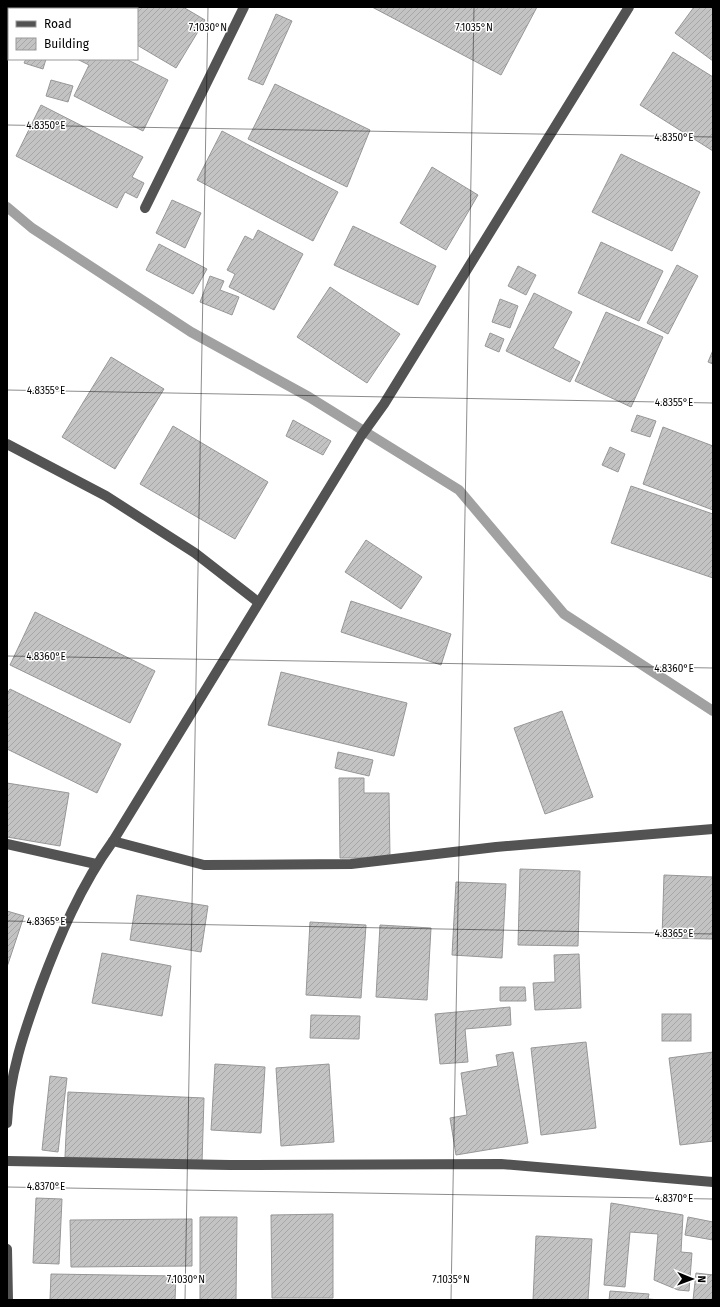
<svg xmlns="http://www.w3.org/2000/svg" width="720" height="1307" font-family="'Fira Sans',sans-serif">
<defs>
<pattern id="building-hatch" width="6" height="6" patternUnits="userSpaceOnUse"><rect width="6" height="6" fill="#c3c3c3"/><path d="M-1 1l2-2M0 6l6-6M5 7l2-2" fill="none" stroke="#a6a6a6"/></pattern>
</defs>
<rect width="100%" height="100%" fill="#fff"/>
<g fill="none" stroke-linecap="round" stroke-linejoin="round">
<polyline stroke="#a1a1a1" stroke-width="10" points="7,207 32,228 191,332 309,397 459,490 564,614 713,711"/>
</g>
<g fill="url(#building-hatch)" stroke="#979797">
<polygon points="125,7 183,7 205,20 176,68 137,45 137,9 124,9"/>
<polygon points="372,7 537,7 501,75"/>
<polygon points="694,7 713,7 713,61 675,33"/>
<polygon points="276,14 292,21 263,85 248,79"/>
<polygon points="673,52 713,77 713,151 640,105"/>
<polygon points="26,59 46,59 43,69 24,63"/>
<polygon points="77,59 126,59 168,80 143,131 74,96 89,65"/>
<polygon points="51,80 73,86 68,102 46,96"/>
<polygon points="275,84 370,130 347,187 248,139"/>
<polygon points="41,105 143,157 132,177 144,183 137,198 125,192 117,208 16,156"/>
<polygon points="222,131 338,192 313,241 197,180"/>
<polygon points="621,154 700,192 672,251 592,212"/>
<polygon points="432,167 478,195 446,250 400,223"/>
<polygon points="172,200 201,213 185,248 156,233"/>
<polygon points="353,226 436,266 418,305 334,265"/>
<polygon points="258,230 303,254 274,310 229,287 235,274 227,270 245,236 253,240"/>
<polygon points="601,242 663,271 639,321 578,293"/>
<polygon points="159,244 207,269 193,294 146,270"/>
<polygon points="677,265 698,276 668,334 647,323"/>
<polygon points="518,266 536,275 526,295 508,286"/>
<polygon points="210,276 224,281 220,290 239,297 232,315 200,302"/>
<polygon points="330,287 400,334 367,383 297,337"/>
<polygon points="534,293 572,312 553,348 580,362 570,382 506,351"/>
<polygon points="500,299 518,306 510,328 492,322"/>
<polygon points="606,312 663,337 631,407 575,381"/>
<polygon points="490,333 504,339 499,352 485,346"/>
<polygon points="713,350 713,364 708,362"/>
<polygon points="111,357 164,389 115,469 62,437"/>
<polygon points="637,415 656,421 650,437 631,431"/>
<polygon points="293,420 331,441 323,455 286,436"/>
<polygon points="173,426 268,482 235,539 140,484"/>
<polygon points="663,427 713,446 713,510 643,484"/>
<polygon points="610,447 625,454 618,472 602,465"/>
<polygon points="631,486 713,514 713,578 611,543"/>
<polygon points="366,540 422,577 401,609 345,572"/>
<polygon points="351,601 451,634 441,665 341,632"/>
<polygon points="35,612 155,671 130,723 10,665"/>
<polygon points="281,672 407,703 394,756 268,725"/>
<polygon points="10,689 121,744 97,793 7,749 7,694"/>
<polygon points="562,711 593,797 545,814 514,728"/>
<polygon points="338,752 373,760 369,776 335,768"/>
<polygon points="339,778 364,778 364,793 389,793 390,858 340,858"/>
<polygon points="7,783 69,793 60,846 7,837"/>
<polygon points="520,869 580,871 578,946 518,945"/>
<polygon points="664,875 713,877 713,939 662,938"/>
<polygon points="456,882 506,884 502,958 452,955"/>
<polygon points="137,895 208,906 201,952 130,940"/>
<polygon points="7,911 24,916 7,967"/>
<polygon points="310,922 366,925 361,998 306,995"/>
<polygon points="380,925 431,928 427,1000 376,997"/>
<polygon points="102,953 171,966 162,1016 92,1003"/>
<polygon points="579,954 581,1008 535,1010 533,983 555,982 554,955"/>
<polygon points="500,987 525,987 526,1001 500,1001"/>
<polygon points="510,1007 511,1025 465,1029 468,1062 440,1064 435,1014"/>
<rect x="662" y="1014" width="29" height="27"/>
<polygon points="311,1015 360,1016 359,1039 310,1038"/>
<polygon points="586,1042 596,1128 541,1135 531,1048"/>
<polygon points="513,1052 528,1143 456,1155 450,1118 467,1115 461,1073 498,1066 496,1055"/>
<polygon points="713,1052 713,1141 680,1145 669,1058"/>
<polygon points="215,1064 265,1067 261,1133 211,1130"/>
<polygon points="329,1064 334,1142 281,1146 276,1068"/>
<polygon points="50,1076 67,1078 58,1152 42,1150"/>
<polygon points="68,1092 204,1098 202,1163 65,1157"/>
<polygon points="36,1198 62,1199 59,1264 33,1263"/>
<polygon points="611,1203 683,1215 681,1252 692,1253 689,1291 678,1290 654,1280 658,1234 630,1232 625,1287 604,1285"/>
<polygon points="333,1214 333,1298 272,1298 271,1215"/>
<polygon points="200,1217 237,1217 236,1300 200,1300"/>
<polygon points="688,1217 713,1222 713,1240 685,1235"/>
<polygon points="192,1219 192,1266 71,1267 70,1220"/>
<polygon points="536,1236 592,1239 588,1300 533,1300"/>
<polygon points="696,1273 713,1275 713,1300 693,1300"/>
<polygon points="51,1274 176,1276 175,1300 50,1300"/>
<polygon points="610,1291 649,1294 648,1299 660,1300 609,1300"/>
</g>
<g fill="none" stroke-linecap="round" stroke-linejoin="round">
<g stroke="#535353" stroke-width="10">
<polyline points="145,208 244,7"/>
<polyline points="7,444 106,496 195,553 258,602"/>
<polyline points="113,841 204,865 351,864 496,847 713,829"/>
<polyline points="7,844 96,864"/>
<path d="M7,1123C9,1076 24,1032 40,988C59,937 81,885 113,841L361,436L384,404L629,7"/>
<polyline points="7,1161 230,1165 501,1164 713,1182"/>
<polyline points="7,1249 8,1300"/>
</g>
</g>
<path fill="none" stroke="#000" stroke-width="1" stroke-opacity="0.45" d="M7,125L713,137M7,390L713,403M7,656L713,668M7,921L713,934M7,1187L713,1199M185,1300L208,7M451,1300L474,7"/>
<g font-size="10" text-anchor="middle" fill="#000" stroke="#fff" stroke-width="3" stroke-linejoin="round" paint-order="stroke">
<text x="208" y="31">7.1030°N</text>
<text x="474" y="31">7.1035°N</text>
<text x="46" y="129">4.8350°E</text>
<text x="674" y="141">4.8350°E</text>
<text x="46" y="394">4.8355°E</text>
<text x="674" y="406">4.8355°E</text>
<text x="46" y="660">4.8360°E</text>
<text x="674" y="672">4.8360°E</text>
<text x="46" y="925">4.8365°E</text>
<text x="674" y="937">4.8365°E</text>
<text x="46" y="1190">4.8370°E</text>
<text x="674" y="1202">4.8370°E</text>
<text x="186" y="1283">7.1030°N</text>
<text x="451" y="1283">7.1035°N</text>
</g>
<rect width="720" height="1307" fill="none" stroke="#000000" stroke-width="16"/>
<rect x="8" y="8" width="130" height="52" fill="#ffffff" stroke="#999999"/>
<rect x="16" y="21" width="20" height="6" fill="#535353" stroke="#999999"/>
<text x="44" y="28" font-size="12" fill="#000000">Road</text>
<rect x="16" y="38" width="20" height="12" fill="url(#building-hatch)" stroke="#999999"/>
<text x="44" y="48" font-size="12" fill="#000000">Building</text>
<g transform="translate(692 1279) rotate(91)" stroke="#ffffff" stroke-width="3" paint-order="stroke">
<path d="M0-3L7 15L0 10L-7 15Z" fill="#000000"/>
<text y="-6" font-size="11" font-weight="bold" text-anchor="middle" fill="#000000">N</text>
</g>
</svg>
